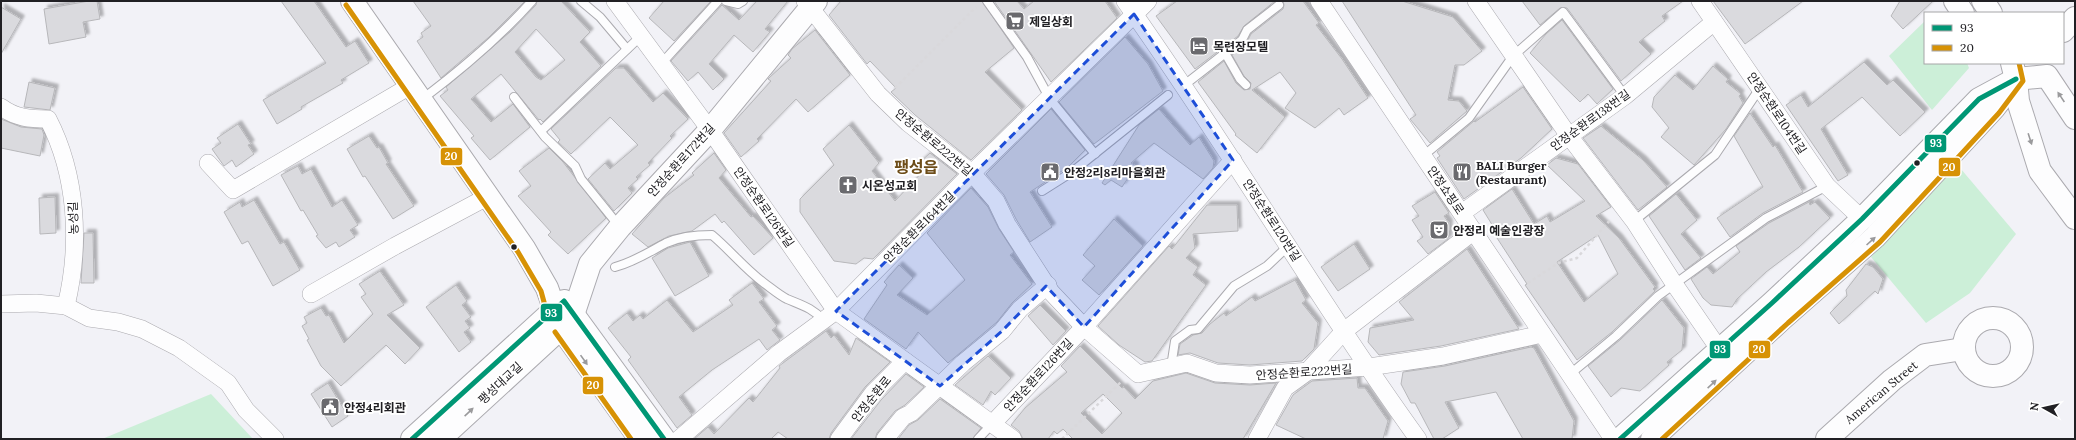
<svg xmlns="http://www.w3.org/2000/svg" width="2076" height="440" font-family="Lora,'Noto Sans KR',serif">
<defs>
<filter id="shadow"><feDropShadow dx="3.5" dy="-3.5" stdDeviation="1" flood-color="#0004"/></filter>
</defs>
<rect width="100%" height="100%" fill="#f2f2f7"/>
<g fill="#ccefd8">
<polygon points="1925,21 1925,63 1967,63 1969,68 1932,110 1889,56"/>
<polygon points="1955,162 2016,234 1970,293 1926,323 1871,257"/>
<polygon points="211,394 253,439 102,439"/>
</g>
<g fill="#dadade" stroke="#b7b7ba" fill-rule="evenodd" filter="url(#shadow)">
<polygon points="89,1 97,1 100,19 83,22 86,37 49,44 44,9"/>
<polygon points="281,1 314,1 346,47 355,41 369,63 341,80 343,83 301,107 302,109 277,124 263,100 326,63"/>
<polygon points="413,1 525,1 489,37 441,78 417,41 423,37 421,33 431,26"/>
<path d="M537,1H561L590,32L580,42L601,66L543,122L540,119L539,120L501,74L471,99L491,122L513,104L530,127L490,160L471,138L474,136L440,96L448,90L446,87L510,32L536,5ZM536,29L565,60L541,80L536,77L515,52Z"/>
<polygon points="664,1 711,1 674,41 649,18"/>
<polygon points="757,1 788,1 765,29 770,32 753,52 734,35 709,64 724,79 713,90 698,72 688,81 671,61 722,5 739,20"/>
<polygon points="841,1 982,1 1014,48 985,72 1022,110 971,160 915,115 891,92 896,88 870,61 867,64 829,15"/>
<polygon points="994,1 1017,1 1024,9 1034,1 1105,1 1117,18 1051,82"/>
<polygon points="1177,1 1275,1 1244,26 1238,36 1195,69 1156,16"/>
<polygon points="1283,1 1303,1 1319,23 1316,25 1342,59 1368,98 1344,115 1339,108 1315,128 1285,108 1296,93 1280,72 1252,90 1285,117 1257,153 1235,135 1236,134 1198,82 1224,61 1236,83 1244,90 1250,89 1251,83 1244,76 1232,55 1246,44 1251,34 1283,9 1284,5"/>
<polygon points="1342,1 1402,1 1453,17 1482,51 1464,65 1455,65 1448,100 1459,101 1467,111 1430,143 1410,119 1416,115"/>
<polygon points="1522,1 1683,1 1662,16 1665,21 1639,42 1651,54 1621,81 1567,8 1560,8 1540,25"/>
<polygon points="1713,1 1803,1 1745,44"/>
<polygon points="1900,1 1933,1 1903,29 1891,16"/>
<polygon points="1,7 21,19 1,54"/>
<polygon points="1562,20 1613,89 1597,104 1588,94 1580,102 1530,53 1546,34"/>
<polygon points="815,30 850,75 808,112 796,99 757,139 759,141 741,157 724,133 771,81 768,79 770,77 791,58 788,55 792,49"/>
<polygon points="1125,37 1148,64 1163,91 1094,144 1059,102"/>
<polygon points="1864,62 1887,85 1893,80 1925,112 1900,136 1862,97 1821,129 1848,175 1838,181 1786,105 1801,95 1808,107"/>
<polygon points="1713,66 1728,79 1726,82 1741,94 1739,96 1743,103 1726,129 1694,165 1661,137 1669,128 1652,107 1654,97 1675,75 1693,90"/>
<polygon points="616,68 624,68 653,102 663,93 688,119 670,136 672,138 648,163 650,165 636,177 638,179 628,188 632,193 614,211 588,179 605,163 610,169 638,145 610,117 571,154 558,142 560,140 551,129"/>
<polygon points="29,82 55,88 50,110 24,107"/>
<polygon points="1523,87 1552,129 1521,158 1464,199 1437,158 1440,156 1437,152 1474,121 1475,122"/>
<polygon points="1051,109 1085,150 1068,167 1030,192 1052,227 1030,242 1016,219 1004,195 986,174"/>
<polygon points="1159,109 1190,145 1199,137 1214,161 1213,168 1203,179 1154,143 1131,163 1136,166 1122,187 1111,180 1105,185 1102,183 1139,125"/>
<polygon points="1750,113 1773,147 1775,145 1803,192 1763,213 1730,237 1717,218 1763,187 1734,136"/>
<polygon points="1,119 21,127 42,129 44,135 40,156 1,148"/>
<polygon points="238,124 251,144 248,145 254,154 236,167 232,160 224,166 212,149 221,143 217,138"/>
<polygon points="849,125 879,163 872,171 895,201 926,168 919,163 930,153 957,174 873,259 864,258 856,264 834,261 800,212 800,199 834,165 823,149"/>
<polygon points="1601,126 1643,160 1667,187 1638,210 1583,138"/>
<polygon points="369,136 377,148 379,147 388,163 386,164 414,206 393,219 365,176 363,177 347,149"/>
<polygon points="549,148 563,162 606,218 568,254 548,235 551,232 518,196 531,186 519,171"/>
<polygon points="714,153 726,170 719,178 751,217 753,216 773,238 754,255 724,221 722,223 715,214 692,231 669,236 648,247 632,234 664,198 694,175 692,173"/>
<path d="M1556,158L1578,164L1611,207L1596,216L1619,238L1655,287L1653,289L1655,291L1612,332L1577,360L1525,285L1527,284L1497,238L1499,236L1483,210L1512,189L1534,224L1547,216L1550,222L1585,201L1547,165ZM1598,235L1618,274L1584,302L1557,262Z"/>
<polygon points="298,166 302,174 311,169 332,207 342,200 358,225 350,230 355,237 339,247 336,242 326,248 316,236 318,235 303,210 301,211 281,175"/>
<polygon points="971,188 988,207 999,229 1014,252 1010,255 1032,284 1012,303 997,322 948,363 918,332 906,349 864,319 887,285 884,282 899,265 913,278 897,295 927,315 965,280 927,233"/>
<polygon points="1435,192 1449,213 1444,216 1449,223 1448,239 1428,254 1417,241 1423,237 1412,220 1419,216 1412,206"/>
<polygon points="1676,194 1697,220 1681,234 1701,258 1685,270 1649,216"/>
<polygon points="55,197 56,233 40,234 39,198"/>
<polygon points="254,200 280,244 284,242 300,270 273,286 248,241 242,244 224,212 240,202 242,207"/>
<polygon points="1809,202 1810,205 1815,202 1830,218 1799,247 1766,272 1737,299 1732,307 1711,305 1703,298 1691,279 1707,267 1713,274 1740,252 1736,246 1769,223"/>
<polygon points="1207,205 1237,205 1238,231 1193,234 1195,248 1186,258 1198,267 1193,275 1206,285 1152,361 1145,362 1119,345 1098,326 1169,246 1172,249"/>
<polygon points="1114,219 1143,246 1099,295 1082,280 1095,266 1083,255"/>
<polygon points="84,233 93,233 94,283 81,283"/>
<polygon points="690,242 709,276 675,296 652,258 668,248"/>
<polygon points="1354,244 1370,269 1338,291 1321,267"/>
<polygon points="1467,249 1519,329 1441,346 1379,355 1368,342 1370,328 1414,320 1399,302"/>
<polygon points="1866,264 1873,267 1883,279 1878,294 1875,291 1839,324 1830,313 1847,296 1846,290"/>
<polygon points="380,271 404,305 387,315 420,348 405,364 386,345 341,386 321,366 307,340 309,339 302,326 307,323 304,317 321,308 326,316 329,315 344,343 373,314 361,297 366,294 359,284"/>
<polygon points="1295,280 1306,300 1302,303 1318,323 1314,349 1302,361 1250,365 1218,363 1190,353 1178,355 1180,344 1193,335 1202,333 1210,324 1224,313 1226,316 1252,297 1255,301"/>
<polygon points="752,283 764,299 759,302 777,326 772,330 780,340 767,350 759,339 712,370 679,397 692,415 677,428 628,360 631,357 608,328 627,313 633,321 640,315 643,319 667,300 693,332 733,305 729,300"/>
<polygon points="456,285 467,301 462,305 471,317 465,321 470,328 464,332 471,342 459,352 426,307"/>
<polygon points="1662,300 1684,328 1682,350 1667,362 1669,365 1640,391 1621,388 1611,397 1588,366 1620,340"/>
<polygon points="1040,305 1066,331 1053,345 1028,316"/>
<polygon points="826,331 831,338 834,335 849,355 856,338 890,362 865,387 831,433 829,439 788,439 778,432 771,439 694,439 708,427 714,434 749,398 753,402 780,368 779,366"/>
<path d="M1080,346L1122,388L1124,387L1135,399L1153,381L1186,373L1215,383L1250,385L1276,383L1243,439H1073L1063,429L1057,434L1054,431L1048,439H1023L1019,431L1011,425L1025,408L1067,372L1061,366ZM1103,394L1122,413L1102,434L1081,413Z"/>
<polygon points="1531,347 1534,348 1574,421 1572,439 1523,439 1496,392 1445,402 1459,428 1442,439 1434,439 1415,403 1411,403 1401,384 1403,372 1445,366"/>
<polygon points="988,356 1011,378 995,395 991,391 983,405 955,385"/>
<polygon points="906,374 924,387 905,405 895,411 877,433 875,439 851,439 881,400"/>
<polygon points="1357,378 1358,388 1365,388 1388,421 1383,439 1306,439 1276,425 1293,395 1312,381"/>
<polygon points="328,383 348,416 332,427 311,394"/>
<polygon points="940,399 981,428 973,439 898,439 909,425 918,420"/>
</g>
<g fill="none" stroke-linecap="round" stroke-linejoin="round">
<g stroke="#abaaaf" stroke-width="10">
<g id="lane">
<polyline points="581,1 600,17 627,49"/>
<polyline points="726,1 738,4 743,1"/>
<polyline points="987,1 1027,57 1050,99 1095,154"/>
<polyline points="1225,53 1240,79 1246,85"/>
<polyline points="661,64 718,1"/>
<polyline points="1183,86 1242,40 1247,30 1279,5"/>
<polyline points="514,97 545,137 575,166 581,179 619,226"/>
<path d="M421,100C461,70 499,38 532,1"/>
<polyline points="541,131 641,36"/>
<polyline points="1423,156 1469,118 1513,56 1563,12 1625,96"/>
<polyline points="1042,191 1072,172 1168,95"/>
<polyline points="1634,221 1715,155 1760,88"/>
<path d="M615,267C634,262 649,252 666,243C679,237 698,235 712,235C730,250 745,269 764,283C771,288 779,295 787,299C801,305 813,308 823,320"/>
<polyline points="1171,367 1175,341 1190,330 1198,329 1234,286 1267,266 1284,250 1290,248"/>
<polyline points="1569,375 1616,336 1658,296 1766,218 1827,186"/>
<polyline points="978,439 993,423"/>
</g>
</g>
<g stroke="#abaaaf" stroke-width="18">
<g id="street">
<polyline points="615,1 710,130 836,311 1013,439"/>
<polyline points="805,1 878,94 908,123 972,173 996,201 1007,224 1051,292 1084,327 1138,374 1187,363 1216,373 1250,375 1369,367 1443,356 1542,334"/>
<path d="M1125,1C1227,144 1315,296 1418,439"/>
<polyline points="1319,1 1613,439"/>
<polyline points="1476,1 1569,136 1634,221 1675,285 1719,349"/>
<polyline points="1700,1 1827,186 1862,219"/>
<path d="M1,107C16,118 30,119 48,119C77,175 81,244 66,306L36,303L1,304"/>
<polyline points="208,163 233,190 410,86"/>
<polyline points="1462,213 1625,96 1714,22"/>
<polyline points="311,294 395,246 487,197"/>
<polyline points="66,306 89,318 118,322 142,329 179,348 228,383 246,410 275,439"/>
<polyline points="993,423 1084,327 1233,160"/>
<polyline points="679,439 779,353 836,311 972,173 1148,1"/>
<polyline points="839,439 873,393 905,361"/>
<polyline points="885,439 903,417 911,413 963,363 1002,331 1020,309 1048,285"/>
<polyline points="1257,439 1285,388 1307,372 1344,331 1474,231"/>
</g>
</g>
<g stroke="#abaaaf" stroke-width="24">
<g id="secondary">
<polyline points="352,1 524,248 547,288 561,328 640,439"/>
<polyline points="1955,1 1963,13"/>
<polyline points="1983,1 1991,13"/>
<polyline points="2063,31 2075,18"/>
<polyline points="2012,63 2016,79 2018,101 2040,171 2075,218"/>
<polyline points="565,303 664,439"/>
<circle cx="1993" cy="347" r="29"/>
<polyline points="412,439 564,301"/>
<polyline points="440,439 561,328 573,315 590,264 620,227 710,130 816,1"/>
<polyline points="1620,439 1772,303 1862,219 1979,99 2016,79 2047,76 2075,118"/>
<polyline points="1652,439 1783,318 1875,237 1994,108 2012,85"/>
<polyline points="1827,439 1892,380 1925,355 1963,349"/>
</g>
</g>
<g stroke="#d9d8db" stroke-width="2.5" stroke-dasharray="3 3" stroke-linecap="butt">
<polyline points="895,88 976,7"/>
<polyline points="1528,283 1558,263 1577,258 1611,219"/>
<polyline points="1062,439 1122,381"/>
</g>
<use href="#lane" stroke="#fdfdfe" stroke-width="8"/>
<use href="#street" stroke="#fdfdfe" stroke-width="17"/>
<use href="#secondary" stroke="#fdfdfe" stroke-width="22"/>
<g stroke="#fff" stroke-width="8">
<g id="bus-1">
<polyline points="412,439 564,301 664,439"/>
<polyline points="1620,439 1772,303 1862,219 1979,99 2016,79"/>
</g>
</g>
<g stroke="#fff" stroke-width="8">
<g id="bus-2">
<polyline points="346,5 518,252 541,291 547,313"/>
<polyline points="555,332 631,439"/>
<polyline points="1662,439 1788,323 1880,242 1999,113 2023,81 2019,63"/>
</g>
</g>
<use href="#bus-1" stroke="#009775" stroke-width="5"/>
<use href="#bus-2" stroke="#d79205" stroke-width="5"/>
</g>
<defs><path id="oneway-solid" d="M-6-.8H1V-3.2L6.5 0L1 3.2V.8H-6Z"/></defs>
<g fill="#9a9a9c">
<use href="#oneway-solid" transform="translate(2061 97) rotate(-124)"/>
<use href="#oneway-solid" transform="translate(2030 139) rotate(72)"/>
<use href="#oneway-solid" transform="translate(1871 241) rotate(-42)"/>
<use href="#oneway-solid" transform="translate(584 360) rotate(55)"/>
<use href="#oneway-solid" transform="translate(1712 384) rotate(-43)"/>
<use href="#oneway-solid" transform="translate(469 412) rotate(-43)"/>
</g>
<path fill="#1d4ed8" fill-opacity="0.2" stroke="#1d4ed8" stroke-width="3" stroke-dasharray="8 5" stroke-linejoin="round" d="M1134,14L1233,160L1084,327L1046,286L1002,331L940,386L836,311Z"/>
<defs>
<g id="supermarket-square" transform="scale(1)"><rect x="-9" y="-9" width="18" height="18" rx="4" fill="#6a6a6e" stroke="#fff"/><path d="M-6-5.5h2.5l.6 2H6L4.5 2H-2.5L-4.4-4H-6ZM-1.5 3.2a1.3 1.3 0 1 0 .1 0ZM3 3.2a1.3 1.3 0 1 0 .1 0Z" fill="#fff"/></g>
<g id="hotel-square" transform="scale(1)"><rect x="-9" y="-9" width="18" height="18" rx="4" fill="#6a6a6e" stroke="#fff"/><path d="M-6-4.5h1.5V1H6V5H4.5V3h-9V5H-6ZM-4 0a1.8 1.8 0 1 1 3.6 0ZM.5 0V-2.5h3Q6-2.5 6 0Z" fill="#fff"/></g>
<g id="civic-square" transform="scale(1)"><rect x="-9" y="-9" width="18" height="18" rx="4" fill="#6a6a6e" stroke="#fff"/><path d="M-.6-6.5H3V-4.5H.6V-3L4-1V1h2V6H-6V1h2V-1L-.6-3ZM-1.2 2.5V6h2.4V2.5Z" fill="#fff"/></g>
<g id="restaurant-square" transform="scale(1)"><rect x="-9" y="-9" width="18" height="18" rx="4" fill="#6a6a6e" stroke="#fff"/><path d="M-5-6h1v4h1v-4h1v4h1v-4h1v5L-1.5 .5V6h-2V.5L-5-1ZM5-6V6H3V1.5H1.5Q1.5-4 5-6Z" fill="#fff"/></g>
<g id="church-square" transform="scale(1)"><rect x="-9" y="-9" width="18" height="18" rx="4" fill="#6a6a6e" stroke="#fff"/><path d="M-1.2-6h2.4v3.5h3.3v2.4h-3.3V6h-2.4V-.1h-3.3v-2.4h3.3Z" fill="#fff"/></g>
<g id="theatre-square" transform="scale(1)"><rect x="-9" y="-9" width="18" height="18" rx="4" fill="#6a6a6e" stroke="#fff"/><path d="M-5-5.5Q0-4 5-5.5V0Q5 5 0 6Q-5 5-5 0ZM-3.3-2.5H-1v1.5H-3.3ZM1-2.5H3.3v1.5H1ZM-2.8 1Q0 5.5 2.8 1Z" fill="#fff"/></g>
</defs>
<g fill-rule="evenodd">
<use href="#supermarket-square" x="1015" y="21"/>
<use href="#hotel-square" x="1199" y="46"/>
<use href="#civic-square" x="1050" y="172"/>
<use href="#restaurant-square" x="1462" y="172"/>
<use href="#church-square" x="848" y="185"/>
<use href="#theatre-square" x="1439" y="230"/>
<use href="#civic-square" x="330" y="407"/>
</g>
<g fill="#212024" stroke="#fff" stroke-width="1.5">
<circle cx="1917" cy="163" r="3.5"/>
<circle cx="514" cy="247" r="3.5"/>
</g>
<g text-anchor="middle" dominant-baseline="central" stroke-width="4" stroke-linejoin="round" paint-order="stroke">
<g font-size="12" font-weight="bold" fill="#212024" stroke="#fff" text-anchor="start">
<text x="1029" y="21">제일상회</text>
<text x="1213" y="46">목련장모텔</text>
<text x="1476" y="165">BALI Burger<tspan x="1476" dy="14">(Restaurant)</tspan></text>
<text x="1064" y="172">안정2리8리마을회관</text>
<text x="862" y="185">시온성교회</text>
<text x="1453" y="230">안정리 예술인광장</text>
<text x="344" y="407">안정4리회관</text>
</g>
<g font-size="12" fill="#212024" stroke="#fff">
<text transform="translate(1777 113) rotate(56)">안정순환로104번길</text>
<text transform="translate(1590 120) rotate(-36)">안정순환로138번길</text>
<text transform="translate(934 142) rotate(40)">안정순환로222번길</text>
<text transform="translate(681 160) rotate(-48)">안정순환로172번길</text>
<text transform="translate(1446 190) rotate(56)">안정쇼핑로</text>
<text transform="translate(764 207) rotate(55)">안정순환로126번길</text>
<text transform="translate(73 218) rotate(-92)">농성길</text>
<text transform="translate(1272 220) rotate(57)">안정순환로120번길</text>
<text transform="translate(919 227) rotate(-45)">안정순환로164번길</text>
<text transform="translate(1304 372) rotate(-4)">안정순환로222번길</text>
<text transform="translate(1038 375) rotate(-47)">안정순환로126번길</text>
<text transform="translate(500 383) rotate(-43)">팽성대교길</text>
<text transform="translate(1881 392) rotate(-40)">American Street</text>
<text transform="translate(871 399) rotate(-51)">안정순환로</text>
</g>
<g font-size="16" font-weight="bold" fill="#6d4d19" stroke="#fff">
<text x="916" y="167">팽성읍</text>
</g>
</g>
<g stroke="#fff" stroke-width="1.5">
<rect x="1924" y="134" width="23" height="19" rx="4" fill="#009775"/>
<rect x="440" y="147" width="23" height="19" rx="4" fill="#d79205"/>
<rect x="1938" y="157" width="23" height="20" rx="4" fill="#d79205"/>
<rect x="540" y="303" width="23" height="19" rx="4" fill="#009775"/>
<rect x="1709" y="340" width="22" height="19" rx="4" fill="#009775"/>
<rect x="1748" y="340" width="23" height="19" rx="4" fill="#d79205"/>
<rect x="582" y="376" width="22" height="19" rx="4" fill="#d79205"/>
</g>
<g font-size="11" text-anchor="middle" font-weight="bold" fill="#fff">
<text x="1936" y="147">93</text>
<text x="451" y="160">20</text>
<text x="1949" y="171">20</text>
<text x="551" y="317">93</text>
<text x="1720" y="353">93</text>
<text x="1759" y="353">20</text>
<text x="593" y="389">20</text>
</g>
<rect width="2076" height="440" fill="none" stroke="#212024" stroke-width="4"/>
<rect x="1924" y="12" width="140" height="52" fill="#ffffff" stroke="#a6a6a7"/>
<rect x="1932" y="25" width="20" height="6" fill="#009775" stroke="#a6a6a7"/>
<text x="1960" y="32" font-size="12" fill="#212024">93</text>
<rect x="1932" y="45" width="20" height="6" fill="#d79205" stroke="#a6a6a7"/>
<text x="1960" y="52" font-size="12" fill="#212024">20</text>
<g transform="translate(2044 408) rotate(278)" stroke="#ffffff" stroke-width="3" paint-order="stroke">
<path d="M0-3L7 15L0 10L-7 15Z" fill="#212024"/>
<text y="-6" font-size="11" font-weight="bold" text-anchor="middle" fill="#212024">N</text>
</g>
</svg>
